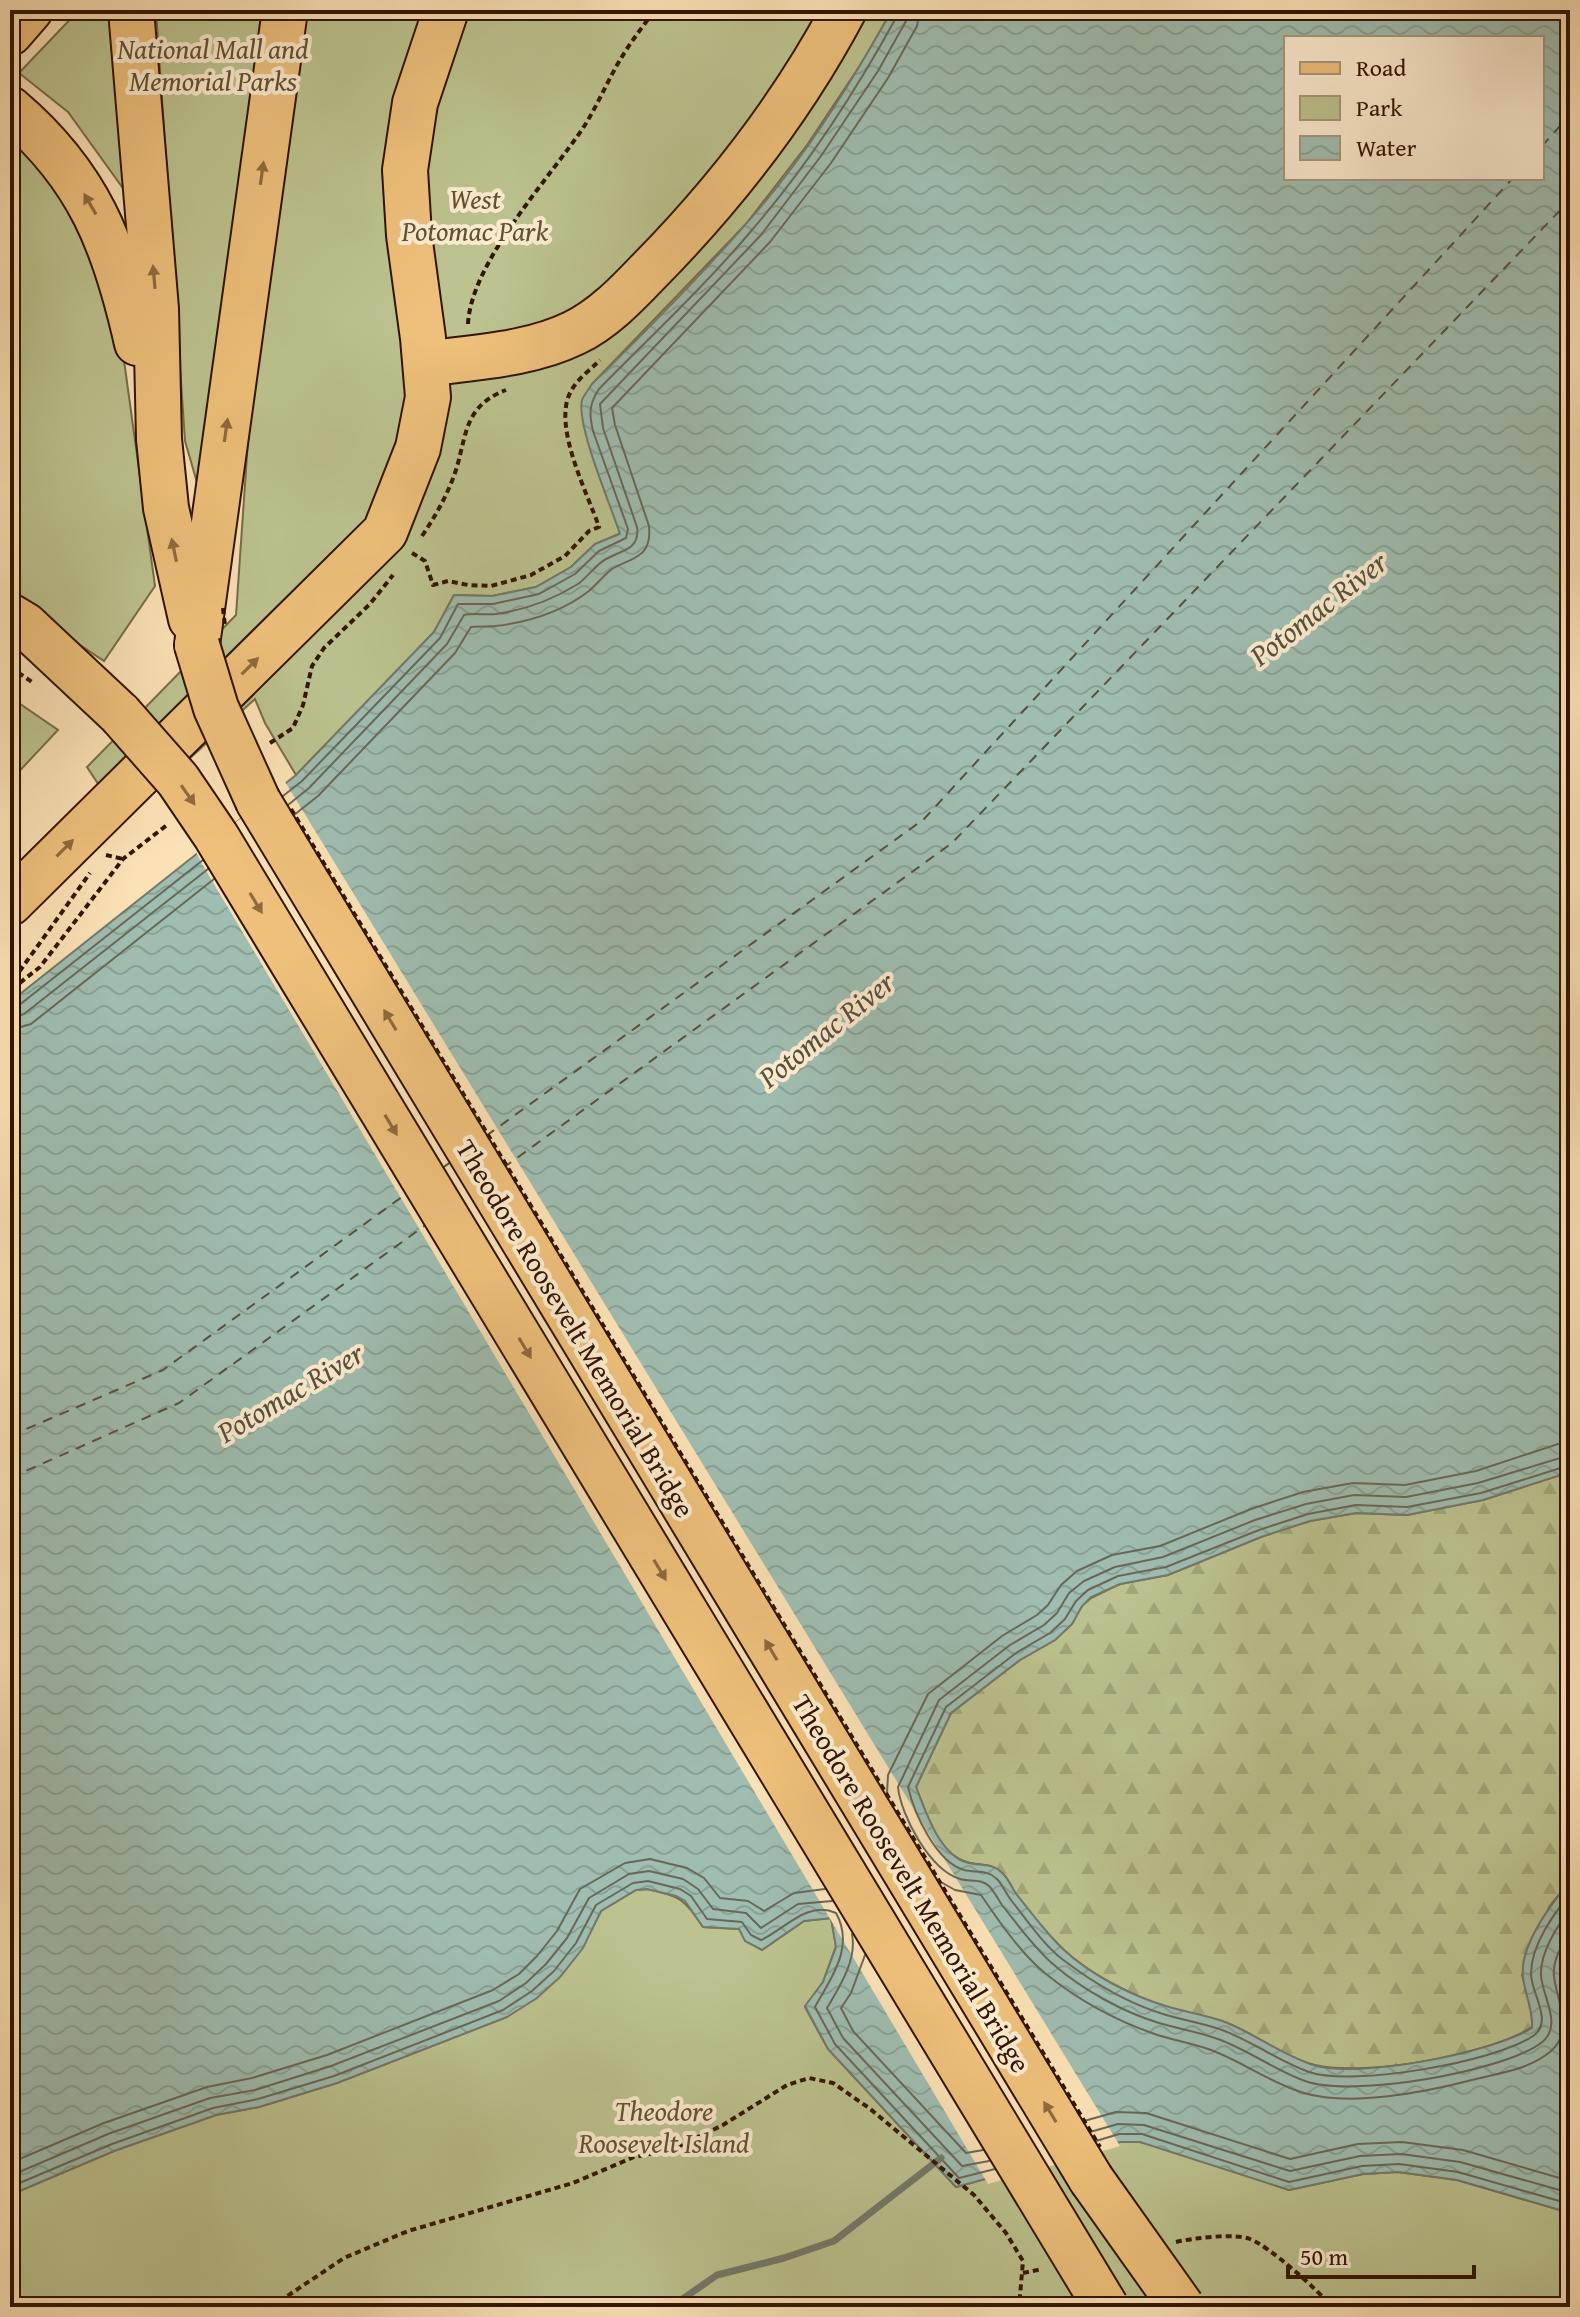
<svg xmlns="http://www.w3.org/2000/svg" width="1580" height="2317" font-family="'Gentium Book Plus',serif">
<defs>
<pattern id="forest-firs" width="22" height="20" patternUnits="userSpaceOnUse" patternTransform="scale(2)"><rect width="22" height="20" fill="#bcc390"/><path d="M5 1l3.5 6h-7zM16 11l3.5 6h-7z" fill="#a2a77a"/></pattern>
<pattern id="water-waves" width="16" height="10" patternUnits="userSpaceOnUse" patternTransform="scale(2)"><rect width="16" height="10" fill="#9fbdb0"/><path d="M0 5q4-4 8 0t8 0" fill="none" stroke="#89a296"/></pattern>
</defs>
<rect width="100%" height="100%" fill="#fbe1b6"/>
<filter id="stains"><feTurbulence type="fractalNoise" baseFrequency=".0025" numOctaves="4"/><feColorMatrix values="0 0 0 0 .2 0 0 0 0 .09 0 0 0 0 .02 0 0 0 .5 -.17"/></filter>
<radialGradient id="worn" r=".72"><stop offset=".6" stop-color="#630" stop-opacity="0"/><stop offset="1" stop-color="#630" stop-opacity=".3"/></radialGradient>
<path fill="url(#forest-firs)" stroke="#776c48" stroke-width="2" d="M1570,1472V1881L1549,1907L1522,1975L1533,2011L1532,2027C1489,2055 1365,2077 1315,2065C1282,2057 1254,2032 1222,2021C1202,2015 1182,2012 1163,2006C1130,1994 1089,1974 1063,1949C1047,1933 1030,1913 1016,1894C1012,1888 1009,1879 1003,1874C991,1861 978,1867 964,1861C937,1851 926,1812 916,1787L951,1713L1020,1660L1055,1640L1072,1624L1082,1606L1091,1598L1120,1584L1168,1575L1261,1537L1310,1521L1356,1513L1407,1515L1483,1500Z"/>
<g fill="#bcc390" stroke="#776c48" stroke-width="2">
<polygon points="79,10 111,10 125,191 68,112 19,73"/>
<polygon points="156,10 277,10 207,517 185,441"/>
<polygon points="298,10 892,10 863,61 807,145 746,224 592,384 586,433 621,533 595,544 571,567 536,587 492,596 454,595 434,632 296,775 265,723 255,699 122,820 87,767 236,615 258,296"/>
<polygon points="10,132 88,220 119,324 155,586 104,661 10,598"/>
<polygon points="10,697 58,730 10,781"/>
<path d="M647,1889C682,1897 683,1898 703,1927L739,1929L762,1950L804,1921L831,1918L836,1946L823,1982L805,2007L828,2049L956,2187L1120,2142H1140L1170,2150L1289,2190L1363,2174L1398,2172L1457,2180L1570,2213V2307H10V2195L114,2151L216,2115L259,2107L337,2083L507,2017L582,1948L601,1911L636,1890Z"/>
</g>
<path fill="url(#water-waves)" stroke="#73796a" stroke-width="2" fill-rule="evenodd" d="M892,10H1570V1472L1483,1500L1407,1515L1356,1513L1310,1521L1261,1537L1168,1575L1120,1584L1091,1597L1082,1606L1072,1624L1055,1640L1020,1660L951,1713L916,1787C925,1810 939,1853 965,1862C980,1867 992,1861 1004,1875C1009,1880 1012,1889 1017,1895C1032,1913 1047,1935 1065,1951C1091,1975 1132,1996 1166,2006C1185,2012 1206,2015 1225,2022C1255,2034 1282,2055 1313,2065C1360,2079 1491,2053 1532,2028C1533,2009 1525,1995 1523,1977C1519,1946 1551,1904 1570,1881V2213L1457,2180L1398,2172L1363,2174L1289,2190L1140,2142H1120L956,2187L828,2049L805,2006L823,1982L836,1947L831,1918L804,1921L762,1950L745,1941L739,1929L703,1927L685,1901L676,1896L647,1889L636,1890L601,1911L583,1948L560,1977L537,1998L507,2017L337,2083L259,2107L216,2115L114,2151L10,2195V1002L296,775L434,632L454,595L492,596L536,587L571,567L595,544L620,534C611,506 576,425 582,400C584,395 589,389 592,384C644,333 696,281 744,226C802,162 850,85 892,10ZM1286,38H1542V178H1286Z"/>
<polygon fill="#fbe1b6" points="284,780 1120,2146 988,2184 202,864 196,852 260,804"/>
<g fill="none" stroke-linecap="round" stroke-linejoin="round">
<g stroke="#686858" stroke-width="2">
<path d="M283,796L302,781L440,638L458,604H493L539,594L575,574L599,551L626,538L628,529L593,431C589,414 589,404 599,389C650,337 705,286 752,230C808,165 856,91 897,16L898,10"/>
<path d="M288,805L309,788L447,644L464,615C474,613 485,615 496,614C526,610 552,600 578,584C588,577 595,565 606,559C622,550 640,550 637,527L603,428L600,404L761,235L821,156L878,71L906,21L908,10"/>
<path d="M294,815L318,796L455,653L471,627C479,626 488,627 496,626C529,622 563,611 589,591C597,584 604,575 612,569C633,557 652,558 649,526L615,425L612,408L770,242L831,163L888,78L917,26L920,10"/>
<polyline points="10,1008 18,1006 203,860"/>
<polyline points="10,1018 24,1014 208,869"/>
<polyline points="10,1030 31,1024 214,879"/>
<path d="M1570,1455L1478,1483L1406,1497L1354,1495L1306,1504L1255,1520L1163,1557L1115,1567L1084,1581L1069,1593L1057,1613L1044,1625L1010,1645L939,1700L898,1787C901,1816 930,1870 960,1879C969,1882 981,1878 989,1886C994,1891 998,1899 1002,1905C1018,1925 1035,1949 1054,1965C1083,1990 1123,2012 1159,2023C1179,2029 1199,2032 1218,2039C1248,2050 1275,2070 1305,2081C1351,2098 1502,2072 1541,2043C1564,2026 1542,1997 1541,1975C1540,1953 1557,1926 1570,1910"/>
<path d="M1570,1465L1481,1493L1407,1507L1356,1505L1308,1514L1259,1530L1166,1567L1118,1576L1088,1590L1076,1601L1065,1619L1050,1633L1016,1653L946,1707L908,1787C914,1813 936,1862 964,1870C976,1873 987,1869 997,1879C1003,1885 1006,1894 1011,1900C1026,1919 1043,1944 1062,1959C1092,1982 1127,2003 1163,2014C1182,2020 1203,2023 1222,2030C1252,2041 1278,2061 1309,2072C1352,2087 1495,2062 1533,2036C1554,2022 1531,1993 1531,1974C1531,1945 1553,1915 1570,1894"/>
<polyline points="887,1794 888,1775 928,1694 1002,1636 1037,1615 1048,1605 1061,1585 1077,1571 1112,1555 1160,1546 1251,1509 1303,1492 1353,1483 1405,1485 1476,1471 1558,1444 1570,1442"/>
<path d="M939,1881L955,1890L981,1895C998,1920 1022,1955 1046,1974C1077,1999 1115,2020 1152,2033C1173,2041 1196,2043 1216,2052C1246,2064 1273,2084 1304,2093C1350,2107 1426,2092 1472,2080C1499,2073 1529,2070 1551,2051C1575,2030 1556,2000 1554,1976C1552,1960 1563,1944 1570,1931"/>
<path d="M852,1934C857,1960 840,1986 827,2008L843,2038L962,2166L989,2161"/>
<polyline points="865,1955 851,1993 841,2008 853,2031 966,2153 983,2150"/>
<polyline points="1084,2121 1116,2112 1146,2113 1290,2159 1358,2144 1402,2142 1463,2150 1570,2181"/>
<polyline points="1090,2132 1118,2124 1144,2125 1290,2171 1360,2156 1401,2154 1460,2162 1570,2193"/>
<polyline points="1096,2141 1119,2134 1142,2134 1289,2182 1362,2166 1399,2164 1458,2172 1570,2204"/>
<polyline points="10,2163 104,2123 207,2087 252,2078 327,2055 493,1990 519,1974 537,1956 557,1931 580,1889 625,1863 650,1859 687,1868 704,1878 720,1898 748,1901 764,1911 794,1893 825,1889"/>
<polyline points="10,2176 108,2134 210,2098 255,2090 331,2066 499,2001 526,1983 546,1964 567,1938 589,1898 629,1874 649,1871 683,1879 698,1889 713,1909 746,1913 761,1928 798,1904 832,1901"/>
<path d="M10,2187L112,2144L213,2108L258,2099L334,2076L503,2010L532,1991L554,1971L576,1943L596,1905L633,1883L648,1881L680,1889L691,1896L707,1919L742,1922L751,1935L761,1940C784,1930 807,1900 836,1913C855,1947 831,1978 815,2007L835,2044L959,2178L995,2169"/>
</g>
<polyline stroke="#73796a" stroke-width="7" points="671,2307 717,2275 784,2258 834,2241 941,2158"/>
<g stroke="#584f3e" stroke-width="2" stroke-dasharray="10 8" stroke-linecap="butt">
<polyline points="1542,146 1570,115"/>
<polyline points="486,1136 924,819 1513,178"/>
<polyline points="503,1168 952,843 1570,200"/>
<polyline points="441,1169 452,1161"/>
<polyline points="10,1436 163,1370 406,1194"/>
<polyline points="10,1478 179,1403 427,1224"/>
</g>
<g stroke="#321400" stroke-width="48">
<g id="major">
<path d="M426,364C474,357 529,355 574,333C602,320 627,294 648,272C724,195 793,106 844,10"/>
<polyline points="10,903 385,532 418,448 428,397 423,338 409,235 405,170 415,103 446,10"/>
</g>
</g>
<g stroke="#321400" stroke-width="48">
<g id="highway">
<polyline points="131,10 156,309 159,439 166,508 191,619"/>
<polyline points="10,33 30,10"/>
<path d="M10,109C89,176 115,245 137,343"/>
<polyline points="10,616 25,625 120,714"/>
<polyline points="197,645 285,10"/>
<polyline points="258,801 1091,2179"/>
</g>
</g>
<g stroke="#321400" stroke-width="4" stroke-dasharray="6 4" stroke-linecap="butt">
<path d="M468,324C471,262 550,178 585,125C598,104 607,82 620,60C630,43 643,26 655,10"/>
<path d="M422,536C434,518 444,501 452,481C468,442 459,408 506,390"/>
<path d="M412,553L425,561L433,585L448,581L468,585L491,586L531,575L565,556L589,531L599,527C587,492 553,427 570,393C576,380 590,370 600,360"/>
<polyline points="10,667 32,682"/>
<polyline points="270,743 293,728 303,705 312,666 324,648 370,604 393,575"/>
<polyline points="106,855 123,859"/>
<polyline points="10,989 19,972 90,873"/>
<polyline points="12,989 40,967 123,859 167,825"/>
<path d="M1176,2242C1194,2238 1234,2233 1250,2239C1269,2246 1319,2291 1332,2307"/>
<polyline points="1023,2273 1042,2269"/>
<polyline points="271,2307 344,2258 408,2231 573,2183 634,2157 671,2150 723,2125 787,2085 809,2078 833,2083 869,2108 974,2195 1006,2233 1023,2261 1019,2307"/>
</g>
<use href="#major" stroke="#eec07b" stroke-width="44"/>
<use href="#highway" stroke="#eec07b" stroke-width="44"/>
<g stroke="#321400" stroke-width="48" stroke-linecap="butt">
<g id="highway-bridge">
<polyline points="197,645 216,708 258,801"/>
<polyline points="120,714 178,780 216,836 1106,2307"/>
<polyline points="1091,2179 1182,2307"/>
</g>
</g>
<g stroke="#321400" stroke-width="4" stroke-dasharray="6 4" stroke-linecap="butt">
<polyline points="223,608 225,626"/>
<polyline points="291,809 1100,2147"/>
</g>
<use href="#highway-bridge" stroke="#eec07b" stroke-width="44"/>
</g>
<defs><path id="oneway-solid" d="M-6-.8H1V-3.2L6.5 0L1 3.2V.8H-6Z" transform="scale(2)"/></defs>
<g fill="#906a3e">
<use href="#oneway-solid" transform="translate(262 173) rotate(-82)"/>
<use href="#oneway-solid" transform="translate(90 204) rotate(-120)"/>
<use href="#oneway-solid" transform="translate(154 277) rotate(-95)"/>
<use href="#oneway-solid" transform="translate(226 430) rotate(-82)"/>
<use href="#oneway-solid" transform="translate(174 550) rotate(-102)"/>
<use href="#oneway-solid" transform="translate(250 666) rotate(-45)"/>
<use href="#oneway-solid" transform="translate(188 795) rotate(55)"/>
<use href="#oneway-solid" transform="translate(65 848) rotate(-45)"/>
<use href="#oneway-solid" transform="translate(256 903) rotate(59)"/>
<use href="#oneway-solid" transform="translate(390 1020) rotate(-121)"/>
<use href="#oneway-solid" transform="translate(391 1125) rotate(59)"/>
<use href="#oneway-solid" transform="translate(525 1348) rotate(59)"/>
<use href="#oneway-solid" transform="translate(660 1570) rotate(59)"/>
<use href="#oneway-solid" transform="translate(771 1650) rotate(-121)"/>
<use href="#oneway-solid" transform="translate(1050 2112) rotate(-121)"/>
</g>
<g text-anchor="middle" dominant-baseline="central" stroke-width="8" stroke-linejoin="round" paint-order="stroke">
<g font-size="28" font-style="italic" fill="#625132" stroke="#fcecd0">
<text x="213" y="48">National Mall and<tspan x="213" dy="32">Memorial Parks</tspan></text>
<text x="475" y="198">West<tspan x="475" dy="32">Potomac Park</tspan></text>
<text x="664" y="2110">Theodore<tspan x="664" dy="32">Roosevelt Island</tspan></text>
</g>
<g font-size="28" fill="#321400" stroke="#fcecd0">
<text transform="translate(576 1328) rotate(59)">Theodore Roosevelt Memorial Bridge</text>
<text transform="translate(912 1883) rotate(59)">Theodore Roosevelt Memorial Bridge</text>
</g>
<g font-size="30" font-style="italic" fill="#584f3e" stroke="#fcecd0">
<text transform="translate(1318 608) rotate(-38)">Potomac River</text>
<text transform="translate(826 1029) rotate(-39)">Potomac River</text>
<text transform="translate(290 1392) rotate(-31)">Potomac River</text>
</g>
</g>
<rect width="1580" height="2317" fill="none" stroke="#fbe1b6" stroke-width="40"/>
<rect x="12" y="12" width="1556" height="2293" fill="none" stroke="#321400" stroke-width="4"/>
<rect x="20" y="20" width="1540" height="2277" fill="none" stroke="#321400" stroke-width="2"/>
<rect x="1284" y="36" width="260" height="144" fill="#fcecd0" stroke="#ab967d" stroke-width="2"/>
<rect x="1300" y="62" width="40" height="12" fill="#eec07b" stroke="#ab967d" stroke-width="2"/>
<text x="1356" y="76" font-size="24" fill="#321400">Road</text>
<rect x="1300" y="96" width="40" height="24" fill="#bcc390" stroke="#ab967d" stroke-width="2"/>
<text x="1356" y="116" font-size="24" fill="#321400">Park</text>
<rect x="1300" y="136" width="40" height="24" fill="url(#water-waves)" stroke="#ab967d" stroke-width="2"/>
<text x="1356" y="156" font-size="24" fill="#321400">Water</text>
<path d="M1288 2265v12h186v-12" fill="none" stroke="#321400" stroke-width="4"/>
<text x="1300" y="2265" font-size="24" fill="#321400" stroke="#fcecd0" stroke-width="6" paint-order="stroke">50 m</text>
<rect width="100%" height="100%" filter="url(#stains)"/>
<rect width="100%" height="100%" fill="url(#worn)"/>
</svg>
